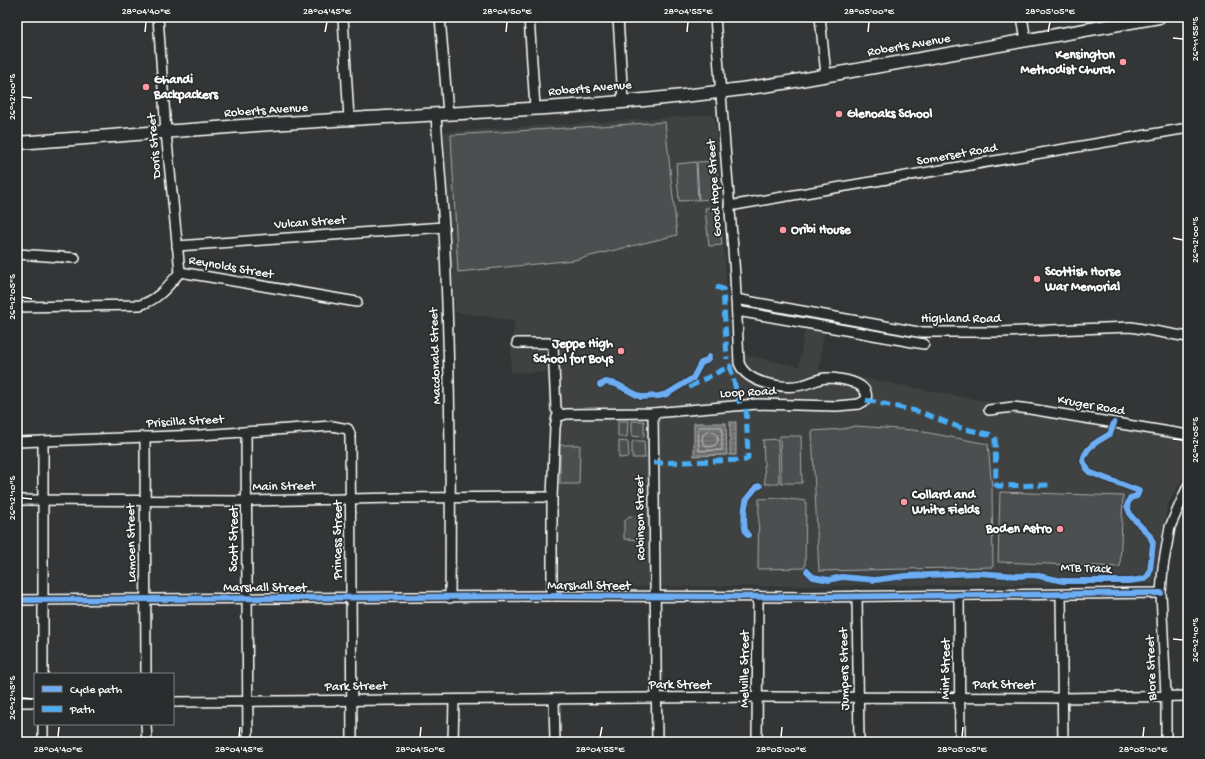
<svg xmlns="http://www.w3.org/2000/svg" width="1205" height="759" font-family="'Gochi Hand',sans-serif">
<defs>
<pattern id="water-rules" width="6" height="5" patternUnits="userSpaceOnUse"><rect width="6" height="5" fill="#737576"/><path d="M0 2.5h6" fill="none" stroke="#606061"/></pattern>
</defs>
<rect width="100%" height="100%" fill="#333536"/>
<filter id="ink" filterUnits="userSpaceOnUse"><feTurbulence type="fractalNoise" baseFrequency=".025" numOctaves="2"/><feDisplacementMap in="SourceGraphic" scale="8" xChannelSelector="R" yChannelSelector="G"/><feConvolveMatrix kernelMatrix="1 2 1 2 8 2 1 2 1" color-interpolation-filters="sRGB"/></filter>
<g filter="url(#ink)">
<polygon fill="#404243" points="710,115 715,119 731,353 799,366 805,327 824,330 819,370 1188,439 1188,468 1167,506 1153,584 552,587 552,483 547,372 511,373 511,349 515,321 455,312 444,132"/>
<g fill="#4c4f50" stroke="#a6a7a8">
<polygon points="665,122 677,235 574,260 458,272 451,135"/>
<polygon points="716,161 719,198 699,200 697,162"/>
<polygon points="696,162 698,200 679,201 676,164"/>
<polygon points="718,207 722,245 709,246 705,208"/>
<polygon points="618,421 628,421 627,437 618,437"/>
<polygon points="632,421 644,421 644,437 632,436"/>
<polygon points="855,426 913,430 988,444 992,489 993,567 819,571 812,431 843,429"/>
<polygon points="780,436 801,436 802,483 781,483"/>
<polygon points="778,439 779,484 765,484 763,440"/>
<polygon points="619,441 628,442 629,457 619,458"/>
<polygon points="634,441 644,441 645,458 632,458 632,442"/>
<polygon points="560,445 580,445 579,484 560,484"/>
<polygon points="1000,492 1123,496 1120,567 998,562"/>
<polygon points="780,498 806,501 805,568 758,569 759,499"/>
<polygon points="629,516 643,517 643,540 624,539 624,522"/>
</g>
<g fill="url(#water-rules)" stroke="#abacad">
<rect x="730" y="422" width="6" height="33"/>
<polygon points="694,423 726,423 727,455 694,456"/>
</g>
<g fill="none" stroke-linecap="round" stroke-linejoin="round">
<g stroke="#c7c8c8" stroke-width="1">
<polygon points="700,427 722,427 722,450 699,451 698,429"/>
<circle cx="710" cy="439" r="8"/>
</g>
<g stroke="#fff" stroke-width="12">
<g id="minor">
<polyline points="158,17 166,132 180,272"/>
<polyline points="343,17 349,119"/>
<polyline points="440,17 448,113"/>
<polyline points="529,17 535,107"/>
<polyline points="618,17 623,101"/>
<polyline points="820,17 826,75"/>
<polyline points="1022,17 1026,40"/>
<path d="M436,114C438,152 442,191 444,229C450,352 451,475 450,598"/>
<polyline points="729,206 1188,128"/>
<polyline points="177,246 444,227"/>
<polyline points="17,254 75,258"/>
<polyline points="736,299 918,332 1000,332 1131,327 1188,337"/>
<path d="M17,307L140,305C158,300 168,286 180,272L357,302"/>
<polyline points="737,311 924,344"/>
<polyline points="517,343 548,343 553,346 556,409 561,415"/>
<polyline points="989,410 1013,407 1030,409 1188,435"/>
<polyline points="653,413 657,742"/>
<polyline points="246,432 248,742"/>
<polyline points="145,437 146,674"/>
<polyline points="43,441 43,674"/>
<polyline points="17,442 200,435 332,426 348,429 350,434 352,742"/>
<polyline points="17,500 247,501 397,498 552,497"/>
<polyline points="1061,595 1063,742"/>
<path d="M552,596V497L555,427L557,417L566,414L653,413L757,404L837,406L859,404L866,400C871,382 839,378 826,378C817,379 811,383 802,385C783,389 747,384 739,363L735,275L715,17"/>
<polyline points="857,596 859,742"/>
<polyline points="959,596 960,742"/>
<polyline points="17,600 552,596 809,597 1161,593"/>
<polyline points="554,699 555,742"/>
<polyline points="17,702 35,702"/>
<polyline points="173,702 758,697 1063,698 1188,696"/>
<polyline points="43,724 43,742"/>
<polyline points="146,724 147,742"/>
<polyline points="453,742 454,700"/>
<polyline points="757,742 758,596"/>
<polyline points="1166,742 1166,696 1161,593 1163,567 1170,527 1188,486"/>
</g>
</g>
<g stroke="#fff" stroke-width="15">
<path id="secondary" d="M17,143C129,135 240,125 352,119C496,111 641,105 783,83L1159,17"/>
</g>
<use href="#minor" stroke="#2a2d2e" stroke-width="9"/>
<use href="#secondary" stroke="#2a2d2e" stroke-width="12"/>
<g stroke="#49aef6" stroke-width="5" stroke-dasharray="10 5" stroke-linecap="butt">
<polyline points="716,287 723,289 727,359"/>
<polyline points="689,387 730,366 740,405"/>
<polyline points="866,400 920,412 961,428 992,435 995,438 996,485 998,486 1051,485"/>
<polyline points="653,463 746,460 748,458 746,405"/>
</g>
<g stroke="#2a2d2e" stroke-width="8">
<g id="cycleway">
<polyline points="600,385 606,382 616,384 641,397 659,396 667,394 693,378 701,363 706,361 709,357"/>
<path d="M748,535C742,530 744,503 748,497C751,493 754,491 756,487L760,486"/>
<path d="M807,571L813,577L829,580L842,577L875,580L905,576L978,573L1018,576L1034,575L1063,581H1129L1144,579L1148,576L1150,571L1153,543L1150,536L1131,516L1127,506L1130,498L1137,496L1139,491L1089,472L1083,461C1085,447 1098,441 1110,434L1114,423"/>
<polyline points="17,600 552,596 809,597 1161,593"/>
</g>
</g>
<use href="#cycleway" stroke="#6dadf4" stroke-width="6"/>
</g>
</g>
<path fill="none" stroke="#fff" stroke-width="1.5" d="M145,32L146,22M325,32L327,22M506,32L507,22M687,32L688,22M868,32L869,22M1048,32L1050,22M1173,38L1183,39M22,97L32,98M1173,238L1183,240M22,297L32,299M1173,439L1183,440M22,498L32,499M1173,639L1183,640M22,698L32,699M58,737L59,727M239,737L240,727M420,737L421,727M600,737L602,727M781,737L782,727M962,737L963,727M1143,737L1144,727"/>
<g fill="#ff9aa2" stroke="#2a2d2e" stroke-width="1.5">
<circle cx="1123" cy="62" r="4"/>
<circle cx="146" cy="87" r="4"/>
<circle cx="839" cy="114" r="4"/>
<circle cx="783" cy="230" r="4"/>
<circle cx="1037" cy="279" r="4"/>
<circle cx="621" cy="351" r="4"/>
<circle cx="904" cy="502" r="4"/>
<circle cx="1060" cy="529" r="4"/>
</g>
<g text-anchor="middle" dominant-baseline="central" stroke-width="3.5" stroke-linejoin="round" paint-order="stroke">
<g font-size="13" fill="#fff" stroke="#2a2d2e">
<text transform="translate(909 46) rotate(-10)">Roberts Avenue</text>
<text transform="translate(590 89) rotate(-5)">Roberts Avenue</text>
<text transform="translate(266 111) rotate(-4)">Roberts Avenue</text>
<text transform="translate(155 146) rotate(-95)">Doris Street</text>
<text transform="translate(957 155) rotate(-10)">Somerset Road</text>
<text transform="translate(715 188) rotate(-94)">Good Hope Street</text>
<text transform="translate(310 223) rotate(-4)">Vulcan Street</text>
<text transform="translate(231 268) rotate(10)">Reynolds Street</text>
<text x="961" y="319">Highland Road</text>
<text transform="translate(436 356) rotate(-92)">Macdonald Street</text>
<text transform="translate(748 393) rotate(-3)">Loop Road</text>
<text transform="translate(1091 406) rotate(10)">Kruger Road</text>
<text transform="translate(185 422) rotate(-3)">Priscilla Street</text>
<text transform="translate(284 487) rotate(-1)">Main Street</text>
<text transform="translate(641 518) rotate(-91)">Robinson Street</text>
<text transform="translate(234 539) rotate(-90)">Scott Street</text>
<text transform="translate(338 540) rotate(-90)">Princess Street</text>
<text transform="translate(132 543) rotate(-91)">Lamoen Street</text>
<text transform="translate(1086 569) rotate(2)">MTB Track</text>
<text x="589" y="586">Marshall Street</text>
<text x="265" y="588">Marshall Street</text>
<text transform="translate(1152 668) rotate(-92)">Blore Street</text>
<text transform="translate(745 669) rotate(-90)">Melville Street</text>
<text transform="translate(845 669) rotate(-91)">Jumpers Street</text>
<text transform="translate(946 669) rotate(-90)">Mint Street</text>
<text x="680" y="685">Park Street</text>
<text x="1004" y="685">Park Street</text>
<text transform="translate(356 687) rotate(-1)">Park Street</text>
</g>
<g font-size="13" font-weight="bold" fill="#fff" stroke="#2a2d2e" text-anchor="start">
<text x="1115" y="55" text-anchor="end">Kensington<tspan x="1115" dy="15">Methodist Church</tspan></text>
<text x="154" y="80">Ghandi<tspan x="154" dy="15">Backpackers</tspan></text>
<text x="847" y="114">Glenoaks School</text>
<text x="791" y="230">Oribi House</text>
<text x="1045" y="272">Scottish Horse<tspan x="1045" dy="15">War Memorial</tspan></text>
<text x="613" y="344" text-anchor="end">Jeppe High<tspan x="613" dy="15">School for Boys</tspan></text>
<text x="912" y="495">Collard and<tspan x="912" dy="15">White Fields</tspan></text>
<text x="1052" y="529" text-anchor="end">Boden Astro</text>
</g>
</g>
<rect width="1205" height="759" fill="none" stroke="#2a2d2e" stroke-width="44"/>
<rect x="34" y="673" width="140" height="52" fill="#2a2d2e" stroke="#7f8182"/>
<rect x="42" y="686" width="20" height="6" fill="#6dadf4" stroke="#7f8182"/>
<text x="70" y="693" font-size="12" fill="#ffffff">Cycle path</text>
<rect x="42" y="706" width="20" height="6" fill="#49aef6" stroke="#7f8182"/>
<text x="70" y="713" font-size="12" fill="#ffffff">Path</text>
<rect x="22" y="22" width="1161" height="715" fill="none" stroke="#fff" stroke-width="1.5"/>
<g font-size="10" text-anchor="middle" fill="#fff">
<text x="146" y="14">28°04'40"E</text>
<text x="327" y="14">28°04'45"E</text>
<text x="507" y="14">28°04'50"E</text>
<text x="688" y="14">28°04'55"E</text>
<text x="869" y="14">28°05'00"E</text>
<text x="1050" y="14">28°05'05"E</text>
<text transform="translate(1194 39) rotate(-90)" y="4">26°11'55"S</text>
<text transform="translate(11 97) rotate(-90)" y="4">26°12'00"S</text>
<text transform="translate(1194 240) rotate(-90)" y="4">26°12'00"S</text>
<text transform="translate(11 297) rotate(-90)" y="4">26°12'05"S</text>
<text transform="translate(1194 440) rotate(-90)" y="4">26°12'05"S</text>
<text transform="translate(11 498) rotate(-90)" y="4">26°12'10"S</text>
<text transform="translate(1194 640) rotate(-90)" y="4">26°12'10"S</text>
<text transform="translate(11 698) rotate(-90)" y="4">26°12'15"S</text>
<text x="58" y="752">28°04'40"E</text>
<text x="239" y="752">28°04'45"E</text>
<text x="420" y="752">28°04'50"E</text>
<text x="600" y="752">28°04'55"E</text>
<text x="781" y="752">28°05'00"E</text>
<text x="962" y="752">28°05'05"E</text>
<text x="1143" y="752">28°05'10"E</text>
</g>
</svg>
